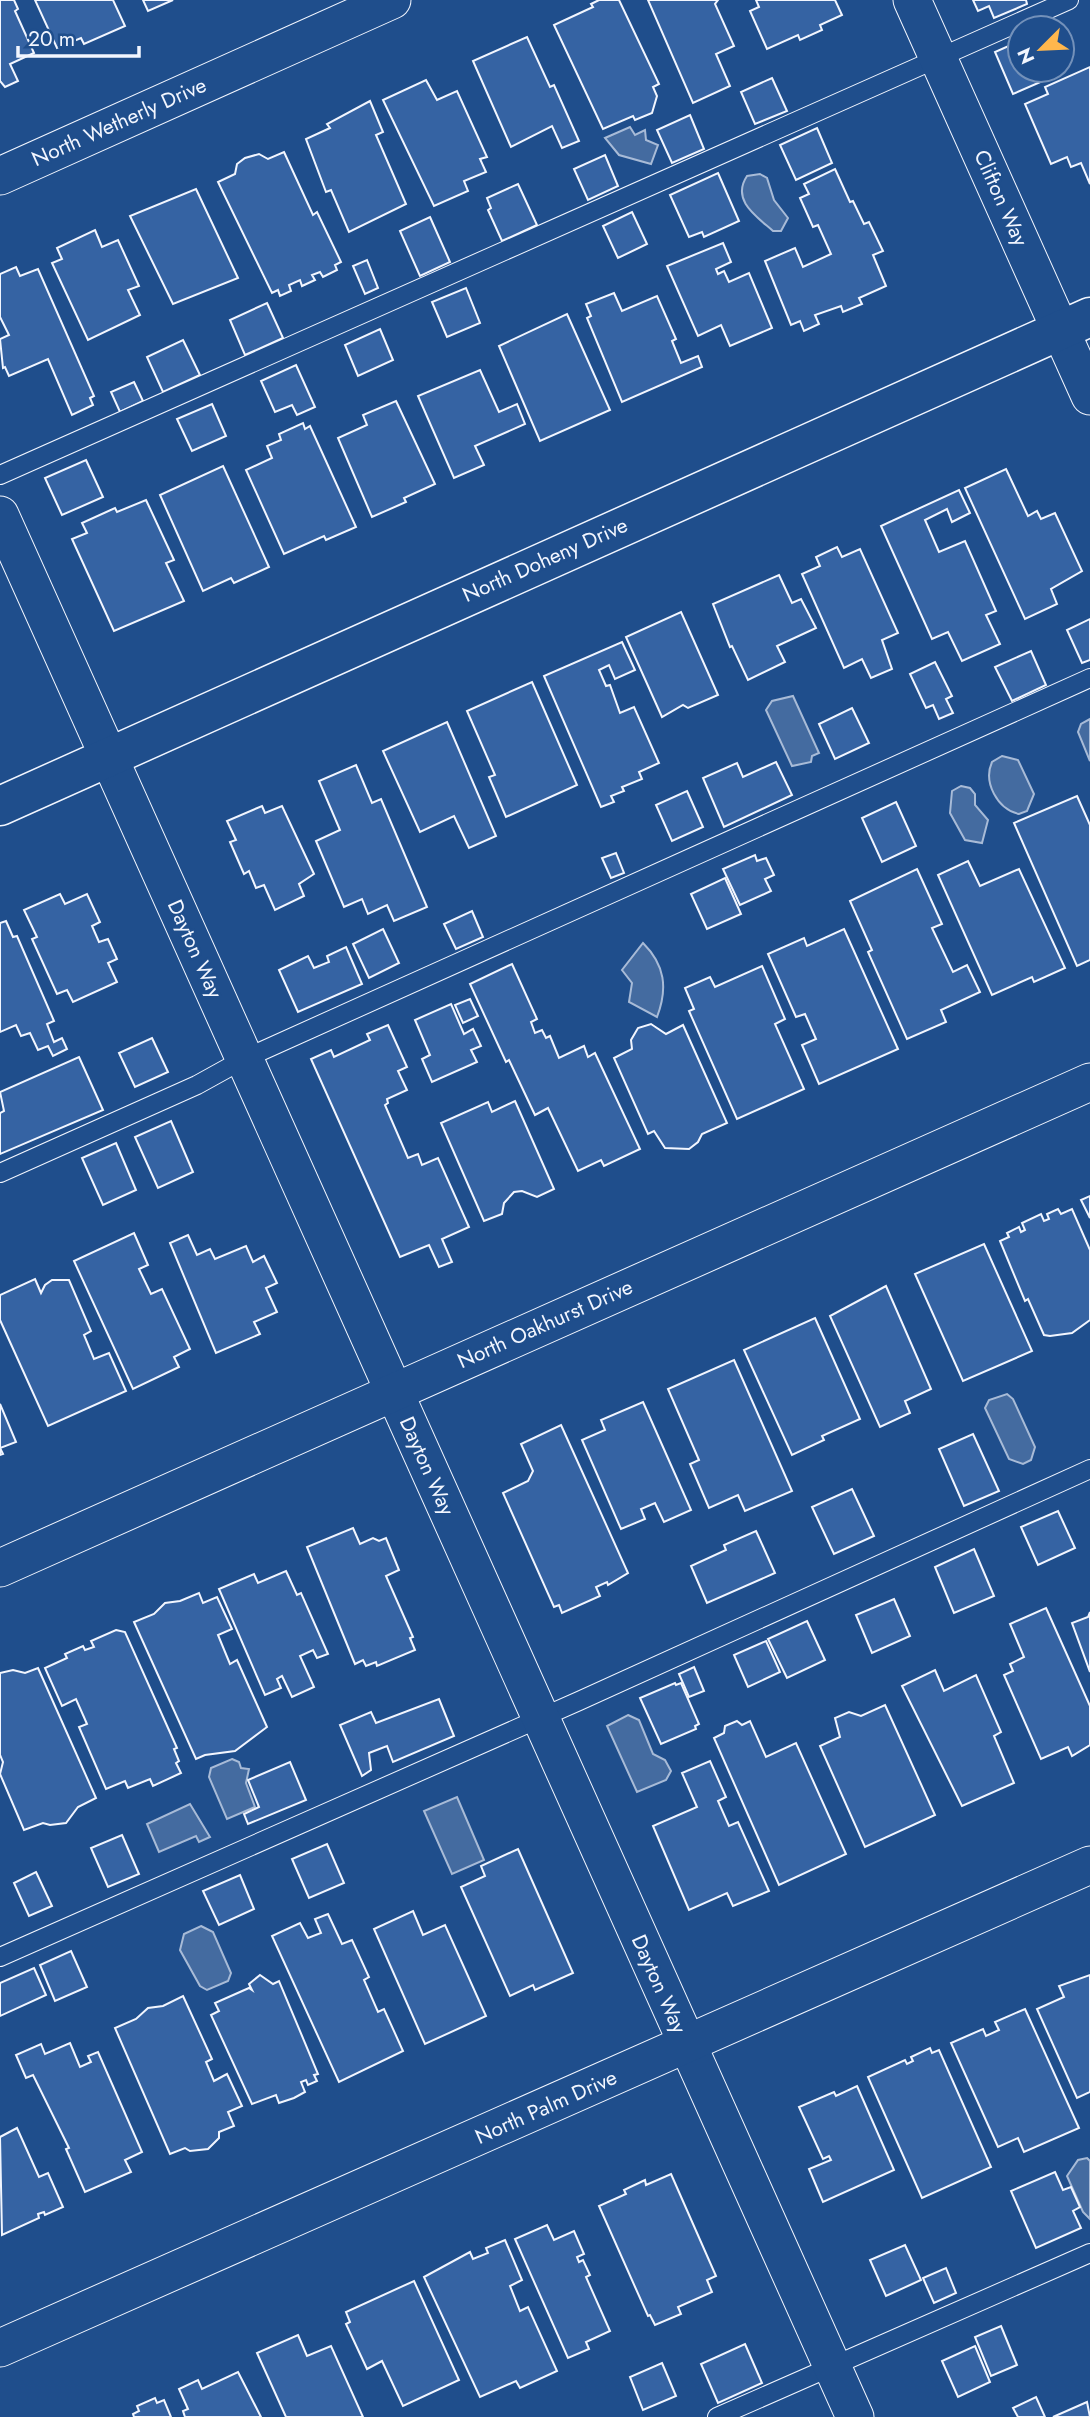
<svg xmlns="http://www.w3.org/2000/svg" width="1090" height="2417" font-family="Jost,sans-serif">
<rect width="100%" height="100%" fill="#1f4e8c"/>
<g fill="#446ba0" stroke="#a8bbd7" stroke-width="2">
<polygon points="630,127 635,135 645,130 646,140 658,145 651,164 619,155 605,138"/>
<path d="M760,174L767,178L774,200L788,218L781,231H773C756,216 731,200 747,176Z"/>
<polygon points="793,696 819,753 812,756 811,762 792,766 766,710 772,701"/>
<polygon points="1090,719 1090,761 1078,732 1081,724"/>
<path d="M1002,756L1018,760L1034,794L1027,811L1019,814C997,809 983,782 992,762Z"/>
<polygon points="961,786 970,788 975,794 975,805 988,820 982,843 965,840 950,813 952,791"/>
<path d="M643,943C665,965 668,988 657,1017L629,1002L632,983L622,970Z"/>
<polygon points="1007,1394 1013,1399 1035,1447 1031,1460 1023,1464 1009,1459 985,1408 989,1400"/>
<polygon points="628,1715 639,1720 653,1754 665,1760 671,1771 666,1780 637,1792 607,1726"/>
<polygon points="232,1759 239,1762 241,1768 249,1769 246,1783 255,1807 227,1819 209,1777 211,1768"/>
<polygon points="457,1797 484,1860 452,1874 424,1811"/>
<polygon points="190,1804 210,1837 199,1842 196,1836 159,1852 147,1824"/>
<polygon points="201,1926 213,1932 231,1973 228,1981 207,1990 200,1986 180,1950 184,1934"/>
<polygon points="1087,2158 1090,2161 1090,2219 1083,2212 1067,2176 1078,2160"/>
</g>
<g fill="#3563a3" stroke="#f2f6ff" stroke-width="2">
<polygon points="0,0 14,0 18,9 15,11 34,53 10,64 18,81 5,87 0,81"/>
<polygon points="35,0 113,0 125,26 84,44 81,38 57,48"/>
<polygon points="143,0 173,0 148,11"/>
<polygon points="599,0 619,0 659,84 653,87 657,96 652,113 635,120 633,116 603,129 554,25 593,7 591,4"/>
<polygon points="648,0 718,0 715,4 734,46 716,54 730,86 693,103"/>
<polygon points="756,0 835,0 842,15 820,25 822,30 800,40 798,35 767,49 750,11 759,7"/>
<polygon points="973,0 1026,0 1027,4 994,18 989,6 978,11"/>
<polygon points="527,37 550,87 554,85 579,141 562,148 552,126 511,147 473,61"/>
<polygon points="1020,41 1020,70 1049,70 1052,77 1013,94 995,52"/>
<polygon points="1090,67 1090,184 1081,163 1071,167 1067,157 1051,164 1025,104 1048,94 1045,87"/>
<polygon points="772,78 787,111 755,124 741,92"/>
<polygon points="426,80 437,100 457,91 487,157 480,159 486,172 464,181 468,191 434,206 383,100"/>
<polygon points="370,101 383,132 376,135 406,204 349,232 331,190 326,192 306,139 330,128 327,124"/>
<polygon points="690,115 704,149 672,163 657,130"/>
<polygon points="817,128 832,163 796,180 780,145"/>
<polygon points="284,152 313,215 317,212 341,262 335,265 337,270 323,277 320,272 312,275 315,280 302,286 300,280 289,285 291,291 280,296 278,290 272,293 218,182 235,174 237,164 245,158 259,154 268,159"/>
<polygon points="605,155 618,186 588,200 574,169"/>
<polygon points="835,169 850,202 853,201 864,224 869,222 883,251 873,255 886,286 859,298 862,304 843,312 841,306 815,315 819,324 804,331 800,321 791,325 765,261 795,248 803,267 831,254 818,225 813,227 800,198 809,194 804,184"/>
<polygon points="718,173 739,221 704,237 702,232 689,237 670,195"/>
<polygon points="518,184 537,225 502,241 488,210 491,208 487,198"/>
<polygon points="196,189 238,278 173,304 130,216"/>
<polygon points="632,212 647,244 618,258 603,226"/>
<polygon points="430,217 450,262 420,276 400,231"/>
<polygon points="95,230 102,247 118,240 139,286 128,290 140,315 88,340 52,263 62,259 57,248"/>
<polygon points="723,243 731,262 716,269 718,274 724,271 729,282 749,273 772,328 730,346 721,325 698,336 667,266"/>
<polygon points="367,260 378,288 365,294 353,266"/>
<polygon points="16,267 20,276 38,269 94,396 90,398 93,405 72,415 48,359 9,376 5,367 3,368 0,339 9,335 0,317 0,274"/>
<polygon points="466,288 480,323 447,337 432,302"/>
<polygon points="614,293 622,311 657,296 676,339 672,341 681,363 698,356 702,367 622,402 587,318 591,316 586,304"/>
<polygon points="267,303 283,338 245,355 230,320"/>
<polygon points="567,314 610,410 540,441 499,346"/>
<polygon points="380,329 393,360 358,376 345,345"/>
<polygon points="183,340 200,375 163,392 147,357"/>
<polygon points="296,365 315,407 297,415 292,405 275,412 261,381"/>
<polygon points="480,370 499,412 517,404 525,424 475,446 484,465 454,478 418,396"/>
<polygon points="134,382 143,401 120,412 111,392"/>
<polygon points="396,401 435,484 404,498 406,502 372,517 338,438 367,425 363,415"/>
<polygon points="212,404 226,436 192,451 177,419"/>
<polygon points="303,423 305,429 310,426 356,527 326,540 324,536 284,554 246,470 272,458 267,446 281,440 279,434"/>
<polygon points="86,460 103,497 62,515 45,478"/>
<polygon points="223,466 269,567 234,583 231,578 203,591 160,495"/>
<polygon points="1006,469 1028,516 1037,511 1041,519 1055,513 1082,571 1051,589 1057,604 1025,619 965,488"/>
<polygon points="959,490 970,513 952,522 947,509 925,520 939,552 965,541 996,611 986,615 1000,644 962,661 948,632 932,639 881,526"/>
<polygon points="146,500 174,560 166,563 184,601 114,631 72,539 87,533 82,523 115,508 117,512"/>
<polygon points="837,547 842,557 860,549 898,633 882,640 892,669 871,678 862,659 844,668 802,574 820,566 816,557"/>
<polygon points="779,575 792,603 801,599 816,628 777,646 785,662 748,680 732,646 730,647 713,604"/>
<polygon points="681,612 718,695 688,708 683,705 662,717 626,637"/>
<polygon points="1090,619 1090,660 1082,663 1067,630"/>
<polygon points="622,642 635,670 615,679 609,665 599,670 606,686 610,685 620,713 634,707 659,763 639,772 642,779 622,787 624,791 611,796 614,802 601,807 544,676"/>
<polygon points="1031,651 1046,685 1012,701 995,667"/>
<polygon points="935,662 952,696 946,699 953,713 939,719 933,705 926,708 910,674"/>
<polygon points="532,682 577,785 506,817 489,777 495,775 467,711"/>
<polygon points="852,708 869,743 835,759 819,724"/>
<polygon points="447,722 496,836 469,848 454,816 420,832 383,751"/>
<polygon points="776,762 792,795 724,827 703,778 737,763 743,777"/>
<polygon points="356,765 372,803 381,799 427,907 394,921 387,905 368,914 362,899 344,907 316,841 340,830 319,781"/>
<polygon points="687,791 703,827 672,841 656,805"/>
<polygon points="1077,796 1090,825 1090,960 1077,966 1014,823"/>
<polygon points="896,802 916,846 882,862 862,818"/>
<polygon points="262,806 265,813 282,806 314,874 299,884 304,896 275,910 264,885 256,888 249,871 244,874 230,842 236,840 227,821"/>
<polygon points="616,853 624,873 611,878 602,858"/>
<polygon points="755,855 757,861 766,858 774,875 765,879 771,891 740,905 723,869"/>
<polygon points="968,861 980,886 1019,869 1065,968 1034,982 1032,977 992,995 938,875"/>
<polygon points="917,869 942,924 932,928 953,972 967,965 980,992 941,1010 946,1022 907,1039 868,952 872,950 850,901"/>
<polygon points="725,878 741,914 707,929 691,894"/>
<polygon points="60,894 65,904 87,894 100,922 92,926 99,942 108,939 117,959 108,963 117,982 73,1002 67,990 57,994 32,939 37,937 24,910"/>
<polygon points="472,911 483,937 456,949 444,924"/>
<polygon points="6,921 13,937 17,936 54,1021 47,1024 54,1042 62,1038 67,1049 53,1056 48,1046 38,1050 30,1033 21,1036 16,1025 0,1032 0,923"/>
<polygon points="383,929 399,963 369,978 353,944"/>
<polygon points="844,929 898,1049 819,1084 802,1045 816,1039 805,1014 796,1017 768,954 804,938 807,946"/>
<polygon points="346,947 362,984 298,1012 279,970 308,956 314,968 329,962 327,956"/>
<polygon points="512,964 537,1019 531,1022 535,1033 542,1030 546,1038 550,1036 559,1058 584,1046 588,1057 595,1053 640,1149 604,1166 601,1160 578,1171 548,1108 535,1115 509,1060 506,1062 470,984"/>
<polygon points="762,966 785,1019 775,1024 804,1089 737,1119 689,1011 694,1009 685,988 710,977 715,987"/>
<polygon points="470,999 478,1016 463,1023 455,1005"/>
<polygon points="451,1004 464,1034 473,1029 481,1046 471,1050 477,1062 432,1082 422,1059 430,1055 415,1020"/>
<polygon points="651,1024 666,1034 683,1025 727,1123 702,1134 698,1142 689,1149 665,1148 654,1131 648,1134 614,1058 632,1049 631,1040 638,1028"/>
<polygon points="388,1025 407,1067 398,1071 407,1090 387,1099 388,1103 385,1105 408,1158 418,1154 422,1165 438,1158 469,1227 442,1239 452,1262 439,1267 429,1245 400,1257 311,1059 331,1050 334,1057 370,1040 367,1034"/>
<polygon points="152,1038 168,1072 135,1087 119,1053"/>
<polygon points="79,1057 103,1110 0,1154 0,1113 4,1111 0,1092"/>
<polygon points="515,1101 554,1189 537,1197 522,1191 514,1192 504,1203 502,1214 484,1221 441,1123 488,1102 492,1112"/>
<polygon points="171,1121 193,1172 158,1188 135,1137"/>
<polygon points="116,1143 136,1190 103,1205 82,1158"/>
<polygon points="1090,1196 1090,1218 1081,1200"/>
<polygon points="1058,1209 1061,1214 1072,1209 1090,1250 1090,1320 1072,1333 1050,1336 1044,1335 1028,1299 1025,1301 1000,1241 1009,1237 1007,1233 1019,1227 1021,1232 1025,1230 1022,1223 1041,1214 1044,1221 1049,1219 1047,1214"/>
<polygon points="134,1233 148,1265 139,1269 151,1294 162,1289 190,1349 174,1357 179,1367 133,1389 74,1261"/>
<polygon points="188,1235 197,1255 210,1249 215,1259 246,1246 253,1262 264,1256 277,1283 266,1288 277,1312 254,1322 260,1334 216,1353 170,1243"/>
<polygon points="984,1244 1032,1351 963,1381 915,1274"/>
<polygon points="35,1279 41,1293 45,1285 52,1280 69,1280 91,1331 84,1335 94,1359 109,1353 126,1391 48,1426 0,1320 0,1295"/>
<polygon points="886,1286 931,1389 905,1401 910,1413 880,1427 830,1316"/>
<polygon points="815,1318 860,1419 822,1436 824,1440 792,1455 744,1350"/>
<polygon points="734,1360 792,1491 745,1511 738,1495 709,1508 690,1464 699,1460 668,1389"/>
<polygon points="643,1402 691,1510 664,1522 655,1503 641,1509 645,1519 621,1529 582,1440 605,1430 601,1420"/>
<polygon points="0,1404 16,1442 0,1448 3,1454 0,1455"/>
<polygon points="561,1425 628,1573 608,1585 607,1582 596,1587 600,1596 562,1613 559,1605 554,1607 503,1493 528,1481 533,1471 521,1444"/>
<polygon points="973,1434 999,1491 964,1506 939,1449"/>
<polygon points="852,1489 874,1536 834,1554 812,1507"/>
<polygon points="1058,1511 1075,1548 1038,1565 1021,1527"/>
<polygon points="353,1528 360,1544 373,1538 379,1541 386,1538 399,1570 386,1576 413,1637 410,1638 415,1650 377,1666 376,1662 366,1666 363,1660 355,1664 307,1547"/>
<polygon points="756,1531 775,1573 707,1603 691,1566 726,1550 724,1545"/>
<polygon points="974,1549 994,1596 954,1613 935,1567"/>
<polygon points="286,1571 297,1595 301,1593 328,1654 317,1658 313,1650 300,1656 314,1687 292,1697 282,1676 277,1679 281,1688 265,1695 219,1589 254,1574 258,1583"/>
<polygon points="199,1593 203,1603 217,1597 232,1629 218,1635 230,1664 237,1660 267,1727 235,1751 205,1755 196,1759 134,1622 154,1614 165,1603 180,1601"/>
<polygon points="894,1599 910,1636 872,1653 856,1615"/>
<polygon points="1046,1608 1090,1706 1090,1745 1072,1756 1068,1747 1041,1759 1004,1675 1013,1671 1010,1664 1024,1657 1010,1624"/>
<polygon points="1090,1612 1090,1672 1072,1623 1088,1617"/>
<polygon points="807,1621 825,1660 787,1678 768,1639"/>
<polygon points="116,1630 125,1632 177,1748 174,1749 179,1761 176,1763 181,1773 153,1786 150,1779 128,1788 125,1781 106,1789 79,1727 87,1724 76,1699 62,1706 45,1668 67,1658 65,1654 83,1646 85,1650 94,1647 91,1641"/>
<polygon points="766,1641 780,1672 748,1687 734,1655"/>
<polygon points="694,1667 704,1691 689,1697 679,1674"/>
<polygon points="38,1668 96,1798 78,1807 66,1823 50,1825 43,1823 24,1830 0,1774 3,1762 0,1755 0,1673 13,1670 25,1673"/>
<polygon points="935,1670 944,1691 976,1675 1001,1732 994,1736 1014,1783 962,1806 902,1686"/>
<polygon points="675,1683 676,1685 681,1683 699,1724 695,1726 696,1729 661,1744 640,1698"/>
<polygon points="439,1699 454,1736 393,1762 387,1746 369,1753 371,1770 362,1776 340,1725 371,1712 376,1723"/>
<polygon points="885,1705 935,1815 865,1847 820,1746 840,1737 835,1718 849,1712 861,1716"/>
<polygon points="737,1721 742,1725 750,1721 766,1757 796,1743 846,1854 779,1885 714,1738 724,1733 725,1726"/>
<polygon points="710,1761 726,1797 718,1801 729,1826 738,1822 769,1891 733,1906 727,1893 689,1910 653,1826 697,1807 682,1773"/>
<polygon points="290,1762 306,1800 248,1824 244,1814 259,1807 248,1780"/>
<polygon points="122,1835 139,1874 108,1887 91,1848"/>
<polygon points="327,1844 344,1883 309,1898 292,1859"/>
<polygon points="518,1849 573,1973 535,1990 533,1985 510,1996 461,1887 485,1876 481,1866"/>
<polygon points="36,1872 52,1906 29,1916 14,1883"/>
<polygon points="240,1875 254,1909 219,1925 203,1891"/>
<polygon points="413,1911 423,1935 445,1925 486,2016 425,2044 374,1929"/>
<polygon points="328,1914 342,1944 352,1940 369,1977 364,1980 378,2012 384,2009 403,2051 339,2082 272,1936 300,1923 308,1938 321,1933 315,1919"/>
<polygon points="71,1951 87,1987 55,2001 40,1965"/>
<polygon points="34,1968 46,1995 0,2016 0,1983"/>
<polygon points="260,1975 273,1984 279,1981 318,2074 314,2075 317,2081 308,2085 306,2080 301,2082 305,2092 294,2098 279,2103 276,2095 252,2104 211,2015 219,2011 215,2003 249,1988 252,1990 249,1984"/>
<polygon points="1090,1975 1090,2092 1077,2098 1037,2009 1064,1997 1059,1986"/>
<polygon points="183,1996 212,2059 206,2062 214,2081 227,2074 242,2106 228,2112 234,2126 219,2132 219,2138 208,2149 190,2151 185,2148 170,2154 115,2028 136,2019 148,2008 163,2006"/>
<polygon points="1025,2009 1079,2128 1024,2152 1018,2138 998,2147 951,2043 983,2029 986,2036 999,2030 995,2022"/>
<polygon points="70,2043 80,2067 91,2062 88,2056 98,2052 142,2152 125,2160 131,2172 85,2192 66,2149 69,2148 33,2075 26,2078 16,2055 41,2044 45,2054"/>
<polygon points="930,2048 932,2053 939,2050 991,2167 922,2198 868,2077 905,2060 907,2064 913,2061 911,2057"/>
<polygon points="857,2086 894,2170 823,2202 809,2169 831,2160 829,2156 823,2159 799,2107 834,2092 836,2096"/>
<polygon points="17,2128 39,2177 48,2173 63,2207 45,2215 44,2212 38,2214 39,2218 2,2235 0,2137"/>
<polygon points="1055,2172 1063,2190 1071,2187 1080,2207 1073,2211 1081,2228 1036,2248 1011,2191"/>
<polygon points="671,2174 716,2276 707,2280 712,2292 678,2307 681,2314 655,2325 650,2315 648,2316 599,2206 626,2194 624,2190 645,2180 646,2185"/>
<polygon points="547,2225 554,2240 574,2231 584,2254 577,2257 579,2262 583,2260 590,2275 586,2277 610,2331 586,2342 589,2349 568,2358 515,2239"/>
<polygon points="505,2240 522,2280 510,2286 520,2311 528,2307 557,2371 520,2388 516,2381 480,2397 424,2277 470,2252 473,2259 488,2253 486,2248"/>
<polygon points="905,2245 921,2280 886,2296 870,2260"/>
<polygon points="946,2268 956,2293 934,2303 923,2278"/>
<polygon points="414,2281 459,2380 403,2406 382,2361 367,2369 346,2324 350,2322 346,2312"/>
<polygon points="1001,2326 1017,2365 991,2376 975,2337"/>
<polygon points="298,2335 307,2356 331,2346 363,2417 286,2417 257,2353"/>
<polygon points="745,2344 762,2383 718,2403 701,2364"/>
<polygon points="975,2346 990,2382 958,2397 942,2361"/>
<polygon points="662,2363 676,2396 643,2410 630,2377"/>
<polygon points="238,2372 261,2417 185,2417 183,2411 188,2409 179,2389 198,2380 202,2389"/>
<polygon points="1036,2397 1045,2417 1018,2417 1013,2408"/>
<polygon points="155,2398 157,2403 164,2400 171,2417 134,2417 133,2414 139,2411 137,2406"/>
<polygon points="1087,2402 1090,2417 1053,2417"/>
</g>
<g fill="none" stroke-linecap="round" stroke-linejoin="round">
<g stroke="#f2f6ff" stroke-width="20">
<g id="lane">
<polyline points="0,475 1069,0"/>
<polyline points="0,1173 197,1085 244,1059 1090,678"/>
<polyline points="0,1957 579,1701 1090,1469"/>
<polyline points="717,2417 1090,2253"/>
</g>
</g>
<g stroke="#f2f6ff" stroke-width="39">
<g id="street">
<polyline points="912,0 1090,396"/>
<polyline points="0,176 392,0"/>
<polyline points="0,515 855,2417"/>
<polyline points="0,1568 1090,1082"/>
<polyline points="0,2348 1090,1865"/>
</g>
</g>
<g stroke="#f2f6ff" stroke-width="41">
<polyline id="secondary" points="0,806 1090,317"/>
</g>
<use href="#lane" stroke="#1f4e8c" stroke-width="18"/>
<use href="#street" stroke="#1f4e8c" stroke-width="37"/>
<use href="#secondary" stroke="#1f4e8c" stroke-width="38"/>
</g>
<g text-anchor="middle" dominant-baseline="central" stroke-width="5" stroke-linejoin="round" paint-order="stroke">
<g font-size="21" fill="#f2f6ff" stroke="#1f4e8c">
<text transform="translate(119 122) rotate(-24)">North Wetherly Drive</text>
<text transform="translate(1001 198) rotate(66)">Clifton Way</text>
<text transform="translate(545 560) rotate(-24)">North Doheny Drive</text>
<text transform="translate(195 949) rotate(66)">Dayton Way</text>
<text transform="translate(545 1324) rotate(-24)">North Oakhurst Drive</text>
<text transform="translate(427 1466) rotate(66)">Dayton Way</text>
<text transform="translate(659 1984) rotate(66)">Dayton Way</text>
<text transform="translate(546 2107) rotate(-24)">North Palm Drive</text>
</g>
</g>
<g transform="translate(1041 49) rotate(246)"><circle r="33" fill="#1f4e8c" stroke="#7391ba" stroke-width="2"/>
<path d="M0-5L12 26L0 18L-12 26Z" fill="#ffb74d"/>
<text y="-10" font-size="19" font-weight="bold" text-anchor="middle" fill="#f2f6ff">N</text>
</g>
<path d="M18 46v10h121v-10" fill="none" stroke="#f2f6ff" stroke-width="3.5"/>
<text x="28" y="46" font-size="21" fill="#f2f6ff" stroke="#1f4e8c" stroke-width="5" paint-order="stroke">20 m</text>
</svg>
